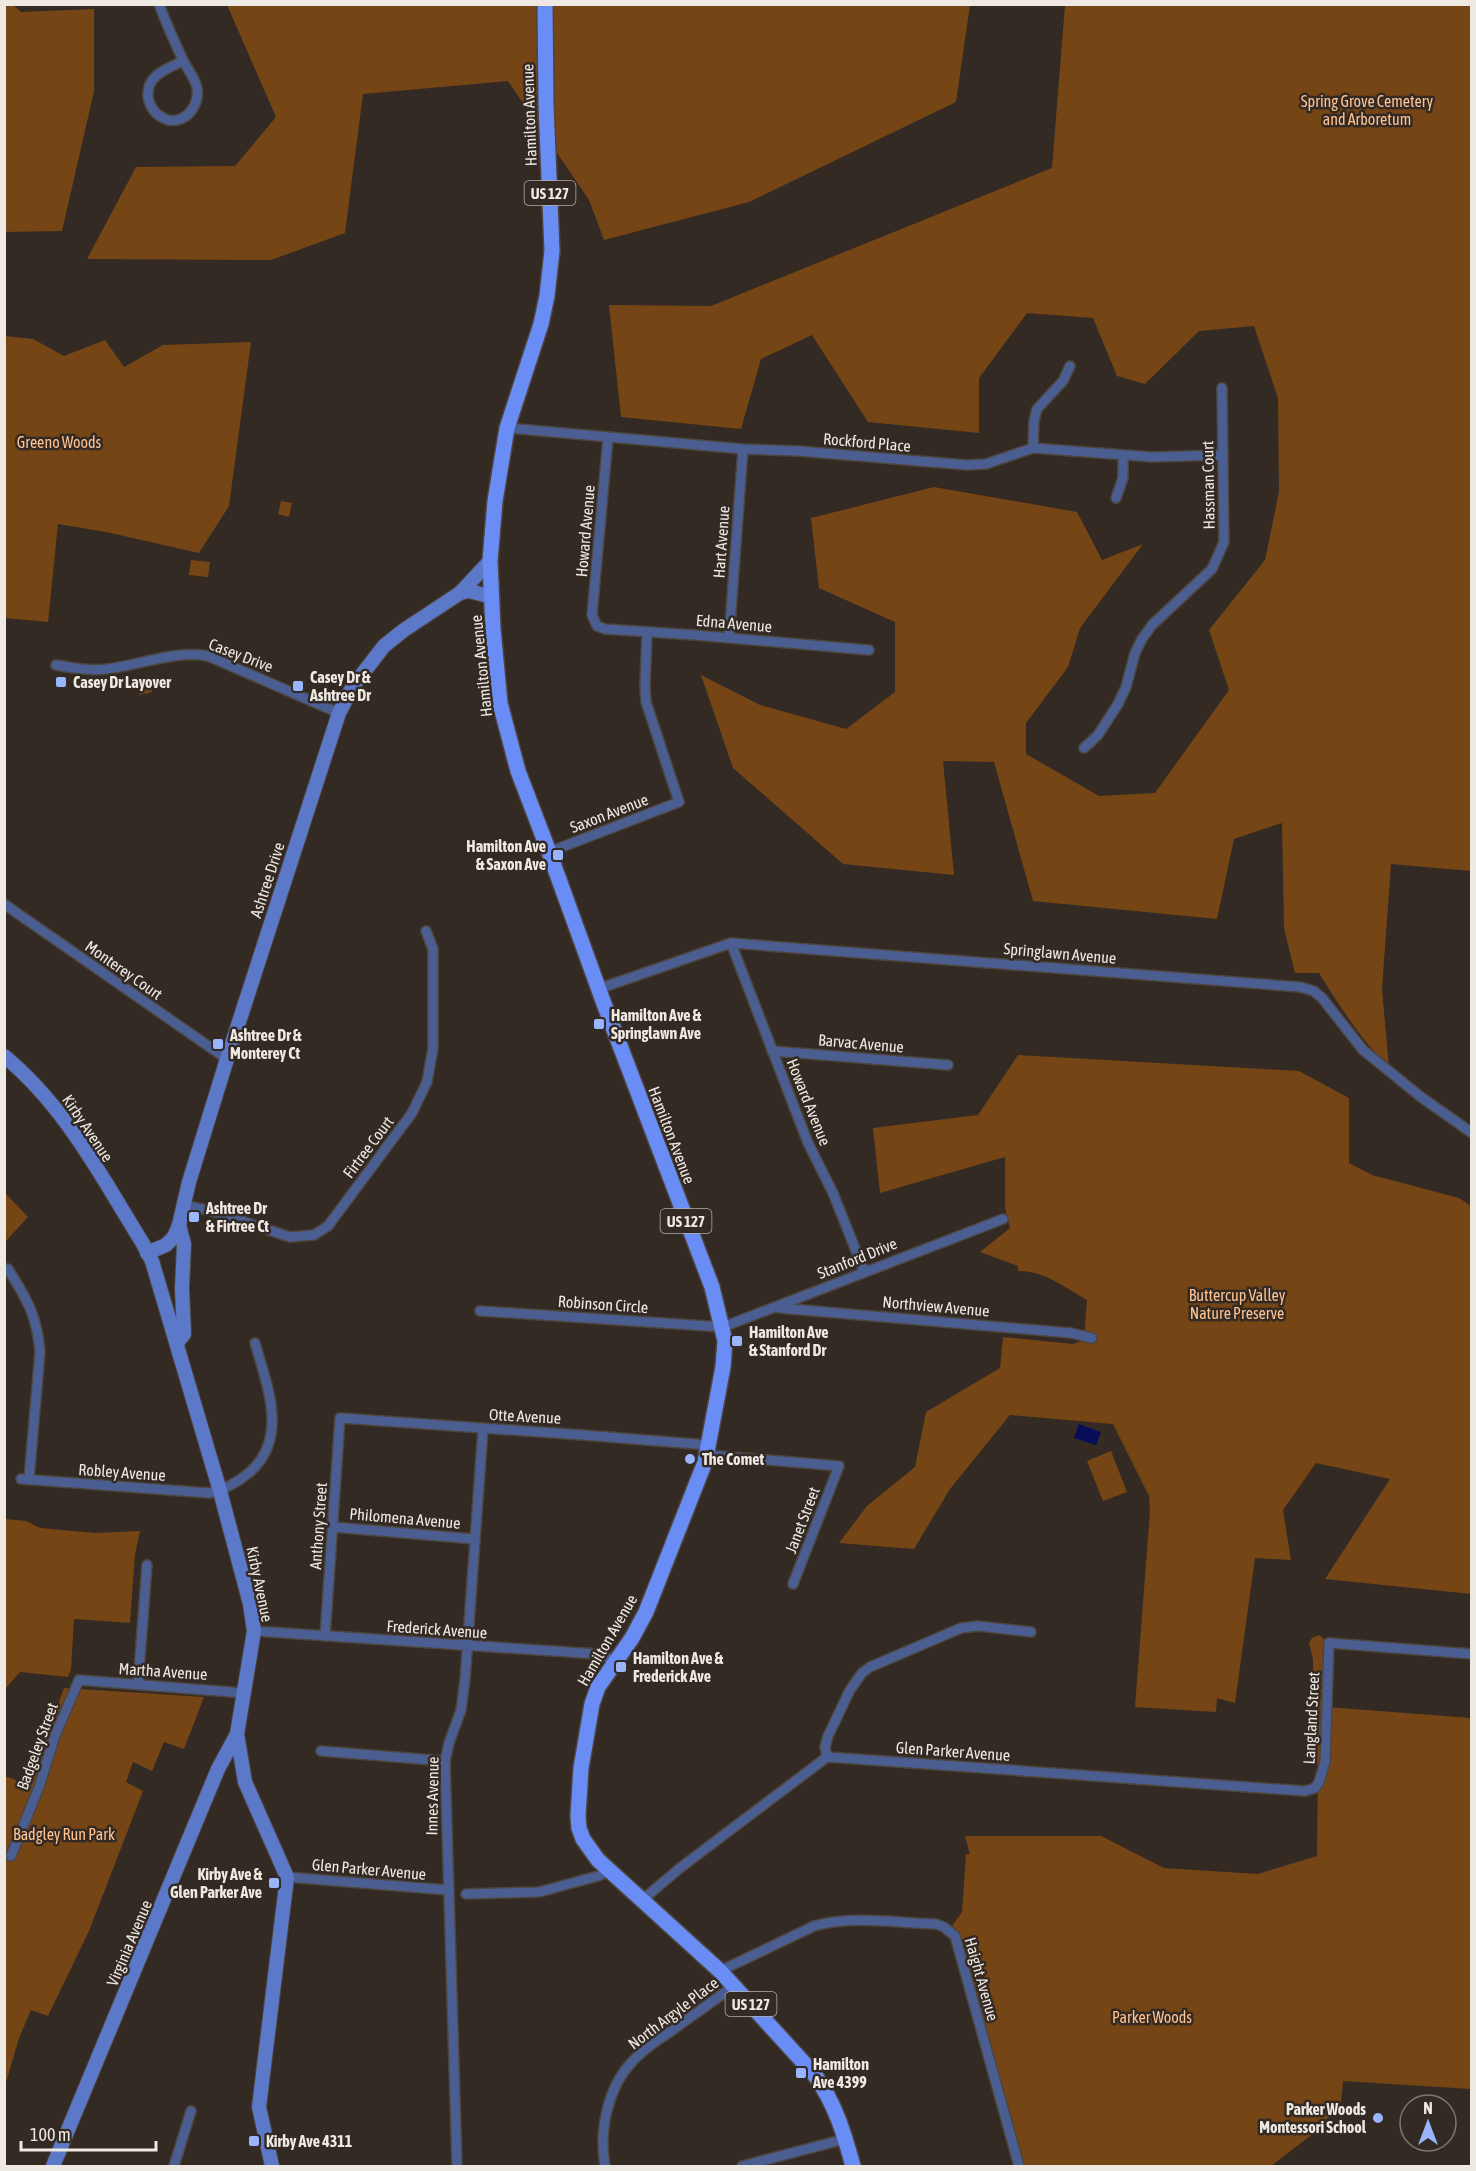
<svg xmlns="http://www.w3.org/2000/svg" width="1476" height="2171" font-family="'Asap Condensed',sans-serif">
<rect width="100%" height="100%" fill="#332a23"/>
<g fill="#764516">
<polygon points="4,5 13,5 21,12 94,9 94,91 62,231 5,232"/>
<polygon points="227,5 970,5 956,102 749,202 604,240 589,200 508,81 363,94 345,233 271,260 87,259 136,167 235,166 276,117"/>
<path d="M1065,5H1471V871L1391,864L1382,989L1389,1068C1361,1039 1340,1007 1319,973H1295L1284,928L1282,823L1234,839L1217,919L1033,901L994,762L943,761L954,875L843,864L733,768L701,675L760,705L846,729L895,692V622L819,588L811,518L934,487L1077,512L1102,560L1143,544L1080,628L1068,667L1026,723V754L1099,796L1155,793L1229,690L1209,630L1265,560L1279,492L1278,398L1254,326L1199,331L1145,384L1117,376L1093,318L1027,313L979,378V433L868,422L812,335L761,359L741,429L621,417L609,305L711,306L1052,168Z"/>
<polygon points="5,336 33,339 64,356 105,340 124,367 163,345 251,342 229,506 199,553 106,532 58,524 48,622 5,618"/>
<polygon points="281,501 292,503 289,517 278,514"/>
<polygon points="191,560 210,562 208,577 189,575"/>
<polygon points="150,679 152,692 139,695 136,682"/>
<path d="M1018,1055L1299,1071L1349,1098V1163L1372,1175L1459,1198L1471,1206V1594L1325,1579L1390,1479L1316,1463L1283,1510L1291,1560L1255,1558L1235,1703L1217,1698L1216,1712L1135,1707L1150,1511L1149,1496L1113,1424L1010,1415L950,1489L914,1549L839,1543L867,1506L915,1467L926,1412L1000,1368L1003,1337L1073,1344L1084,1340L1087,1300C1066,1288 1043,1270 1018,1271V1266L980,1252L1010,1228L1005,1208V1157L880,1193L873,1128L978,1115Z"/>
<polygon points="5,1193 28,1217 5,1242 4,1242"/>
<polygon points="1111,1451 1127,1492 1103,1501 1087,1461"/>
<polygon points="5,1519 26,1521 40,1528 95,1533 140,1531 135,1554 130,1623 74,1619 71,1669 68,1677 20,1672 5,1689"/>
<polygon points="1319,1635 1329,1643 1327,1707 1471,1718 1471,2089 1343,2081 1340,2114 1321,2121 1318,2130 1271,2166 1023,2166 949,1930 962,1912 966,1854 970,1854 965,1836 1101,1836 1164,1868 1258,1874 1317,1856 1318,1765 1314,1755 1313,1747 1313,1659 1309,1643 1312,1638"/>
<polygon points="64,1688 204,1697 184,1749 164,1742 152,1771 133,1762 126,1782 143,1791 89,1931 48,2016 31,2010 19,2038 5,2086 5,1776 29,1785"/>
</g>
<polygon fill="#070e57" points="1079,1424 1101,1432 1096,1445 1074,1438"/>
<g fill="none" stroke-linecap="round" stroke-linejoin="round">
<g stroke="#4d453e" stroke-width="12">
<g id="street">
<path d="M159,4C166,23 174,41 183,60C187,69 195,78 197,88C199,102 191,117 177,120C170,122 161,118 156,113C152,109 149,103 148,97C146,75 167,69 183,61"/>
<polyline points="507,428 743,449 798,451 967,465 986,464 1033,448 1152,457 1222,455"/>
<polyline points="608,438 592,615 597,626 605,629 695,635 869,650"/>
<polyline points="1033,448 1034,421 1037,409 1063,381 1070,366"/>
<polyline points="1116,498 1123,478 1123,455"/>
<polyline points="729,638 743,449"/>
<path d="M56,665C73,668 90,671 107,669C141,665 174,650 208,656L339,713"/>
<polyline points="1084,748 1098,735 1118,704 1126,687 1135,653 1142,639 1152,625 1212,569 1224,542 1222,388"/>
<polyline points="549,852 679,802 646,702 645,686 647,633"/>
<polyline points="4,904 227,1059"/>
<polyline points="731,943 808,1143 833,1193 864,1271"/>
<polyline points="598,989 731,943 1300,987 1314,991 1322,998 1363,1050 1421,1097 1472,1133"/>
<polyline points="772,1051 948,1065"/>
<polyline points="184,1205 211,1211 290,1237 314,1235 328,1226 412,1113 427,1082 433,1048 433,949 426,931"/>
<path d="M8,1269C27,1299 37,1316 40,1352L29,1479"/>
<polyline points="779,1308 1071,1333 1092,1338"/>
<polyline points="480,1311 723,1327 1003,1219"/>
<polyline points="707,1455 839,1466 793,1584"/>
<path d="M21,1479L209,1493C224,1490 238,1482 250,1472C289,1437 267,1386 255,1343"/>
<polyline points="333,1527 474,1539"/>
<polyline points="254,1631 598,1654 617,1661"/>
<polyline points="325,1636 340,1418 583,1435 708,1445"/>
<polyline points="138,1684 147,1565"/>
<polyline points="321,1751 445,1761"/>
<polyline points="827,1757 825,1747 828,1736 850,1690 862,1673 870,1667 961,1628 978,1626 1031,1632"/>
<polyline points="11,1856 39,1787 55,1736 79,1680 244,1693"/>
<polyline points="287,1877 448,1890"/>
<polyline points="466,1894 539,1892 598,1876 609,1871"/>
<polyline points="641,1901 680,1868 827,1757 1305,1791 1315,1788 1319,1782 1325,1762 1329,1643 1472,1654"/>
<path d="M720,1971L814,1926C852,1915 896,1923 936,1924L944,1927L955,1936L1019,2166"/>
<polyline points="174,2166 191,2111"/>
<polyline points="457,2166 445,1761 449,1743 461,1710 465,1680 483,1429"/>
<path d="M605,2166C599,2132 607,2089 631,2063C642,2050 657,2041 671,2031C692,2016 713,2001 734,1986"/>
<polyline points="742,2166 845,2139"/>
</g>
</g>
<g stroke="#4d453e" stroke-width="16">
<g id="secondary">
<polyline points="460,593 469,591 492,597"/>
<path d="M4,1056C65,1106 101,1176 142,1242L152,1261L220,1491L250,1604L254,1631L237,1734L245,1782L287,1877L259,2107L272,2166"/>
<polyline points="147,1253 166,1245 174,1237 179,1225 189,1182 227,1059 339,713 353,686 384,646 404,630 460,593 490,561"/>
<polyline points="177,1343 184,1334 182,1288 184,1244 179,1225"/>
<polyline points="53,2166 218,1769 237,1734"/>
</g>
</g>
<g stroke="#4d453e" stroke-width="18">
<path id="primary" d="M545,4L546,104L552,251L547,296L541,324L507,428L495,501L490,561L493,629L500,703L518,771L549,852L603,1001L712,1287L725,1341L723,1367L705,1462L646,1612L632,1638L598,1687L592,1704L581,1768L578,1816L579,1828L583,1839L598,1860L720,1971L814,2074C835,2103 844,2133 853,2166"/>
</g>
<use href="#street" stroke="#4b5e91" stroke-width="9"/>
<use href="#secondary" stroke="#5c79c9" stroke-width="14"/>
<use href="#primary" stroke="#698df5" stroke-width="15"/>
</g>
<g fill="#99b5fd" stroke="#332a23" stroke-width="2">
<rect x="55" y="676" width="12" height="12" rx="3"/>
<rect x="292" y="680" width="12" height="12" rx="3"/>
<rect x="552" y="849" width="12" height="12" rx="3"/>
<rect x="593" y="1018" width="12" height="12" rx="3"/>
<rect x="212" y="1038" width="12" height="12" rx="3"/>
<rect x="188" y="1211" width="12" height="12" rx="3"/>
<rect x="731" y="1335" width="12" height="12" rx="3"/>
<circle cx="690" cy="1459" r="6"/>
<rect x="615" y="1661" width="12" height="12" rx="3"/>
<rect x="268" y="1877" width="12" height="12" rx="3"/>
<rect x="795" y="2067" width="12" height="12" rx="3"/>
<circle cx="1378" cy="2118" r="6"/>
<rect x="248" y="2135" width="12" height="12" rx="3"/>
</g>
<g text-anchor="middle" dominant-baseline="central" stroke-width="5" stroke-linejoin="round" paint-order="stroke">
<g fill="#332a23" stroke="#b7b0aa" stroke-width="1.5">
<rect x="524.5" y="181" width="51" height="24" rx="4.5"/>
<rect x="660.5" y="1209" width="51" height="24" rx="4.5"/>
<rect x="725.5" y="1992" width="51" height="24" rx="4.5"/>
</g>
<g font-size="15" font-weight="bold" fill="#efe9e4">
<text x="550" y="193">US 127</text>
<text x="686" y="1221">US 127</text>
<text x="751" y="2004">US 127</text>
</g>
<g font-size="16" fill="#ffc291" stroke="#332a23">
<text x="1367" y="101">Spring Grove Cemetery<tspan x="1367" dy="18">and Arboretum</tspan></text>
<text x="59" y="442">Greeno Woods</text>
<text x="1237" y="1295">Buttercup Valley<tspan x="1237" dy="18">Nature Preserve</tspan></text>
<text x="64" y="1834">Badgley Run Park</text>
<text x="1152" y="2017">Parker Woods</text>
</g>
<g font-size="16" fill="#efe9e4" stroke="#332a23">
<text transform="translate(529 115) rotate(-92)">Hamilton Avenue</text>
<text transform="translate(867 442) rotate(5)">Rockford Place</text>
<text transform="translate(1208 485) rotate(-91)">Hassman Court</text>
<text transform="translate(585 531) rotate(-85)">Howard Avenue</text>
<text transform="translate(721 542) rotate(-86)">Hart Avenue</text>
<text transform="translate(734 623) rotate(5)">Edna Avenue</text>
<text transform="translate(241 655) rotate(21)">Casey Drive</text>
<text transform="translate(481 666) rotate(-96)">Hamilton Avenue</text>
<text transform="translate(609 813) rotate(-21)">Saxon Avenue</text>
<text transform="translate(267 880) rotate(-72)">Ashtree Drive</text>
<text transform="translate(1060 953) rotate(5)">Springlawn Avenue</text>
<text transform="translate(124 970) rotate(35)">Monterey Court</text>
<text transform="translate(861 1043) rotate(5)">Barvac Avenue</text>
<text transform="translate(809 1102) rotate(68)">Howard Avenue</text>
<text transform="translate(88 1128) rotate(56)">Kirby Avenue</text>
<text transform="translate(672 1135) rotate(69)">Hamilton Avenue</text>
<text transform="translate(368 1147) rotate(-53)">Firtree Court</text>
<text transform="translate(857 1258) rotate(-22)">Stanford Drive</text>
<text transform="translate(603 1304) rotate(4)">Robinson Circle</text>
<text transform="translate(936 1306) rotate(5)">Northview Avenue</text>
<text transform="translate(525 1416) rotate(3)">Otte Avenue</text>
<text transform="translate(122 1472) rotate(4)">Robley Avenue</text>
<text transform="translate(405 1518) rotate(5)">Philomena Avenue</text>
<text transform="translate(802 1520) rotate(-69)">Janet Street</text>
<text transform="translate(318 1526) rotate(-86)">Anthony Street</text>
<text transform="translate(260 1584) rotate(78)">Kirby Avenue</text>
<text transform="translate(437 1629) rotate(4)">Frederick Avenue</text>
<text transform="translate(607 1640) rotate(-60)">Hamilton Avenue</text>
<text transform="translate(163 1671) rotate(4)">Martha Avenue</text>
<text transform="translate(1311 1718) rotate(-87)">Langland Street</text>
<text transform="translate(37 1746) rotate(-70)">Badgeley Street</text>
<text transform="translate(953 1751) rotate(4)">Glen Parker Avenue</text>
<text transform="translate(432 1796) rotate(-89)">Innes Avenue</text>
<text transform="translate(369 1869) rotate(5)">Glen Parker Avenue</text>
<text transform="translate(129 1943) rotate(-67)">Virginia Avenue</text>
<text transform="translate(982 1979) rotate(74)">Haight Avenue</text>
<text transform="translate(673 2013) rotate(-37)">North Argyle Place</text>
</g>
<g font-size="16" font-weight="bold" fill="#efe9e4" stroke="#332a23" text-anchor="start">
<text x="310" y="677">Casey Dr &amp;<tspan x="310" dy="18">Ashtree Dr</tspan></text>
<text x="73" y="682">Casey Dr Layover</text>
<text x="546" y="846" text-anchor="end">Hamilton Ave<tspan x="546" dy="18">&amp; Saxon Ave</tspan></text>
<text x="611" y="1015">Hamilton Ave &amp;<tspan x="611" dy="18">Springlawn Ave</tspan></text>
<text x="230" y="1035">Ashtree Dr &amp;<tspan x="230" dy="18">Monterey Ct</tspan></text>
<text x="206" y="1208">Ashtree Dr<tspan x="206" dy="18">&amp; Firtree Ct</tspan></text>
<text x="749" y="1332">Hamilton Ave<tspan x="749" dy="18">&amp; Stanford Dr</tspan></text>
<text x="702" y="1459">The Comet</text>
<text x="633" y="1658">Hamilton Ave &amp;<tspan x="633" dy="18">Frederick Ave</tspan></text>
<text x="262" y="1874" text-anchor="end">Kirby Ave &amp;<tspan x="262" dy="18">Glen Parker Ave</tspan></text>
<text x="813" y="2064">Hamilton<tspan x="813" dy="18">Ave 4399</tspan></text>
<text x="1366" y="2109" text-anchor="end">Parker Woods<tspan x="1366" dy="18">Montessori School</tspan></text>
<text x="266" y="2141">Kirby Ave 4311</text>
</g>
</g>
<rect width="1476" height="2171" fill="none" stroke="#efe9e4" stroke-width="12"/>
<g transform="translate(1428 2123)"><circle r="28" fill="#332a23" stroke="#7e7670" stroke-width="1.5"/>
<path d="M0-4.5L10 22L0 15L-10 22Z" fill="#99b5fd"/>
<text y="-9" font-size="16" font-weight="bold" text-anchor="middle" fill="#efe9e4">N</text>
</g>
<path d="M21 2141v9h135v-9" fill="none" stroke="#efe9e4" stroke-width="3"/>
<text x="30" y="2141" font-size="18" fill="#efe9e4" stroke="#332a23" stroke-width="4.5" paint-order="stroke">100 m</text>
</svg>
